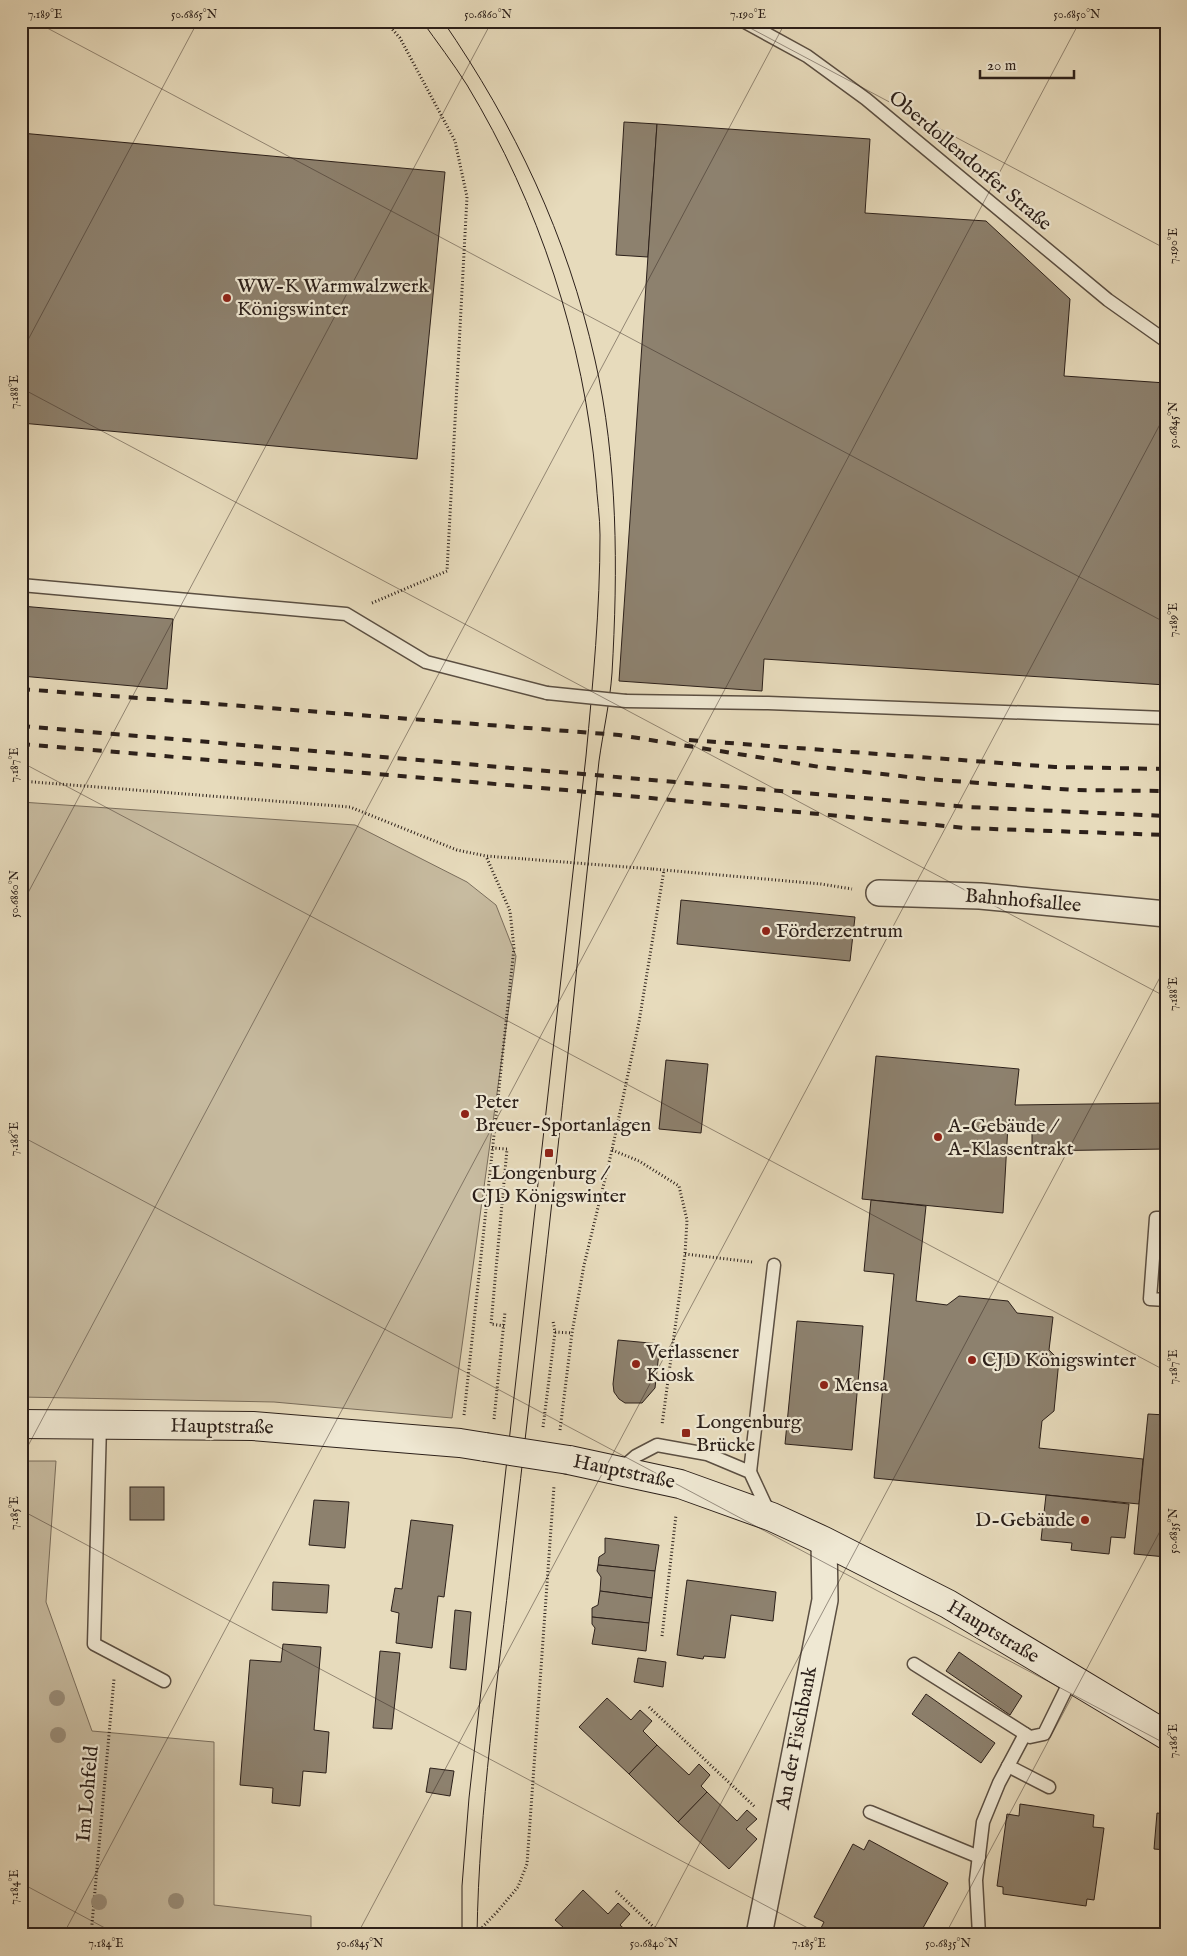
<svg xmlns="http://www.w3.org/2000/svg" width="1187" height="1956" font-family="'IM FELL English',serif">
<rect width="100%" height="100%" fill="#e7dbbc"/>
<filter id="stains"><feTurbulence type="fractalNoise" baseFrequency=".004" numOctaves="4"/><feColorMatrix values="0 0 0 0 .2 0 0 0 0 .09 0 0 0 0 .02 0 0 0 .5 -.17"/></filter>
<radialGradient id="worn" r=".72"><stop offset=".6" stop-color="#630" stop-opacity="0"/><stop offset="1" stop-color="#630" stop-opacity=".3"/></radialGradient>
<g fill="#c7bba0" stroke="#7a6e5d">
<polygon points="21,802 355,825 467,882 496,905 516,956 452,1418 274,1402 21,1397"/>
<polygon points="21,1461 56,1461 46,1602 92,1731 214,1742 214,1905 311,1916 311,1935 21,1935"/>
</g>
<g fill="#8d816e" stroke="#2c201a">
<polygon points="624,122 657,124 648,257 616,255"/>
<polygon points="657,124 870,139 865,213 986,221 1070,299 1064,376 1166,383 1166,685 764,659 762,691 619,681"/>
<polygon points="21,133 445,172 417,459 21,423"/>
<polygon points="21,606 173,619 167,689 21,676"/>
<polygon points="681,900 855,917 850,961 677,944"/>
<polygon points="876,1056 1019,1069 1015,1105 1166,1103 1166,1149 1032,1151 1032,1126 1008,1125 1003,1213 862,1199"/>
<polygon points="666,1060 708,1064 701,1133 659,1129"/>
<polygon points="871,1200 926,1206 916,1301 947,1305 959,1296 1008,1301 1017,1313 1053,1317 1049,1350 1059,1360 1054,1411 1042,1421 1039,1448 1143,1459 1139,1504 874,1478 894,1274 864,1271"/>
<polygon points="797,1321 863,1326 852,1450 785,1444"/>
<polygon points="618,1340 660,1344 655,1388 642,1403 625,1403 619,1399 614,1392 613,1384"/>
<polygon points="1148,1414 1166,1415 1166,1557 1134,1554"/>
<rect x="130" y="1487" width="34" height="33"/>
<polygon points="1046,1495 1129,1504 1125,1538 1111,1537 1109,1554 1071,1550 1072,1543 1041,1540"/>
<polygon points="314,1500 349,1502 345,1548 309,1545"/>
<polygon points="411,1520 453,1525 444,1597 438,1596 432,1648 396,1643 399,1613 391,1611 395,1588 402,1589"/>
<polygon points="605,1538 659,1545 655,1571 598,1565 599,1557 605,1553"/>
<polygon points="598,1565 655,1571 652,1598 600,1591 601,1577 597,1571"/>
<polygon points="687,1580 776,1592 773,1621 731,1615 725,1658 704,1656 703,1659 677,1655"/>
<polygon points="273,1582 329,1585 327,1613 272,1610"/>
<polygon points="600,1591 652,1598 649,1623 592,1617 592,1608 598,1605"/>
<polygon points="455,1610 471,1612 466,1670 450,1668"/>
<polygon points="592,1617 649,1623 646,1651 592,1644 595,1628 592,1624"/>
<polygon points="283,1644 321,1647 314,1730 329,1732 326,1773 303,1771 300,1806 272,1803 273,1788 240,1785 250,1660 281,1662"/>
<polygon points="380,1651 400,1653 392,1729 373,1728"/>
<polygon points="959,1652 1022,1696 1010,1715 946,1671"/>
<polygon points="638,1658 666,1662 663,1687 634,1682"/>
<polygon points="926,1694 995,1743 981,1763 912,1714"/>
<polygon points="607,1698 631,1720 640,1710 652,1721 643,1731 657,1745 629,1774 579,1727"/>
<polygon points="657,1745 689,1775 699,1764 710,1775 701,1786 707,1792 678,1822 629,1774"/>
<polygon points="430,1768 454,1771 450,1796 426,1792"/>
<polygon points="707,1792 737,1821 747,1810 757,1819 746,1829 757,1839 729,1869 678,1822"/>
<polygon points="1020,1804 1094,1815 1093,1827 1104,1828 1094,1900 1087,1899 1086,1906 1003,1894 1003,1887 997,1886 1007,1814 1019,1816"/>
<polygon points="1157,1813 1166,1814 1166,1850 1154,1849"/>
<polygon points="869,1840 948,1883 919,1935 823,1935 819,1932 824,1922 814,1917 853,1844 864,1850"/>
<polygon points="583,1890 608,1914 618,1903 630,1914 620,1925 631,1935 572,1935 555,1920"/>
</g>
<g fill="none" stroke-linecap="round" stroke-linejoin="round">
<g stroke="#5b4f42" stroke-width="15">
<g id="service">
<polyline points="743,21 807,56 866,99 1108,300 1166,341"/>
<polyline points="21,585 346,614 426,662 547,693"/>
<polyline points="626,701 768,703 1166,718"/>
<polyline points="1166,1218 1156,1218 1150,1299 1166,1300"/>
<polyline points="100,1425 94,1644 164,1681"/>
<polyline points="620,1470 636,1456 657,1445 707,1454 750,1472 770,1515"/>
<polyline points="750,1472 774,1265"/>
<polyline points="914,1664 1030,1737 1044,1734 1071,1679"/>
<polyline points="1008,1766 1049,1787"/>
<polyline points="870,1812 979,1857"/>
<polyline points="979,1935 976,1880 983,1822 999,1783 1025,1734"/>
</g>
</g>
<g stroke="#5b4f42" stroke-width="28">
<g id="minor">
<polyline points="879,893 980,896 1166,914"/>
<polyline points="759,1935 825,1600 824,1541"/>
</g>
</g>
<g stroke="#2c201a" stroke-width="30">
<g id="secondary">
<polyline points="21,1424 253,1426 460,1443 485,1447"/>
<polyline points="569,1460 680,1484 772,1517 824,1541 948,1604 1166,1735"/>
</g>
</g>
<g stroke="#2c201a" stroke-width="3" stroke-dasharray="1 2.5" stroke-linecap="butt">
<polyline points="372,603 447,571 467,197 455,141 400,38 385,21"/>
<polyline points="21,781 350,807 457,850 486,856 525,859"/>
<polyline points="653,869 821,884 852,889"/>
<polyline points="492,1148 507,1149 491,1324 504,1326"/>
<polyline points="612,1150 639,1161 679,1186 687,1220 685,1254 662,1425"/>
<polyline points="685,1254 752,1262"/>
<polyline points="555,1332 572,1333"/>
<polyline points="464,1415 514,948 510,911 486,856"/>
<polyline points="494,1419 505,1312"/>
<polyline points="543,1427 555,1332 553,1321"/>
<polyline points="560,1430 572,1333 584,1265 612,1150 639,1022 664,870"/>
<polyline points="662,1636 676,1515"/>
<polyline points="649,1707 755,1807"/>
<polyline points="616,1891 662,1935"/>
<polyline points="497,1912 518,1887 527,1864 554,1486"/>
<polyline points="91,1935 114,1679"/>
</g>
<use href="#service" stroke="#efe8d3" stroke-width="12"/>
<use href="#minor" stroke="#efe8d3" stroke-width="25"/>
<use href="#secondary" stroke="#efe8d3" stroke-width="28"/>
<g stroke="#2c201a" stroke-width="1">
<path d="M422,21C437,42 453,63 467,85C539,204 584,341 596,480C597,498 600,517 600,535C600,609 593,682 586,756L469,1798L462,1886V1935"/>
<path d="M443,21C515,126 567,235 595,360C618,460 618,571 612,673C610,702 603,732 599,761C592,826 585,891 578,956C558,1155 535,1354 512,1553C498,1680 479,1807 477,1935"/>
</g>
<g stroke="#2c201a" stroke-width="4" stroke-dasharray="9 9" stroke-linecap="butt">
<polyline points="21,689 619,735 820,767 926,779 1074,790 1166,791"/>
<polyline points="21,726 968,807 1166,816"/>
<polyline points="689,740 1055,767 1166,769"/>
<polyline points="21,744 566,790 966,828 1166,835"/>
</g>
<g stroke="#5b4f42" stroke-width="15" stroke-linecap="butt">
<polyline id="service-bridge" points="547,693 626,701"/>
</g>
<g stroke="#2c201a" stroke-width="30" stroke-linecap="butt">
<polyline id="secondary-bridge" points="485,1447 569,1460"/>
</g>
<g stroke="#2c201a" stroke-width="3" stroke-dasharray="1 2.5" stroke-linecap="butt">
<polyline points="525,859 653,869"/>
<polyline points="475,1935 497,1912"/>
</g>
<use href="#service-bridge" stroke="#efe8d3" stroke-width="12"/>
<use href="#secondary-bridge" stroke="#efe8d3" stroke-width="28"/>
</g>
<g fill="#998d79">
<circle cx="57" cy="1698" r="8"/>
<circle cx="58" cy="1735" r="8"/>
<circle cx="176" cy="1901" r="8"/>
<circle cx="99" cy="1902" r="8"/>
</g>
<path fill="none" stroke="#2c201a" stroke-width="1" stroke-opacity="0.45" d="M34,21L1166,623M737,21L1166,249M21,353L198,21M21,388L1166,997M21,762L1166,1371M21,906L492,21M21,1136L1166,1744M21,1459L786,21M21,1510L821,1935M21,1883L118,1935M63,1935L1080,21M357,1935L1166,413M651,1935L1166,966M945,1935L1166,1520"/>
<g fill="#8f2418" stroke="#efe8d3" stroke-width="2">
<circle cx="227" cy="298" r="5"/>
<circle cx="766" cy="931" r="5"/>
<circle cx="465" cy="1114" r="5"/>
<circle cx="938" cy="1137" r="5"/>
<rect x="544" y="1148" width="10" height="10" rx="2.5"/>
<circle cx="972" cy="1360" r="5"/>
<circle cx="636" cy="1364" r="5"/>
<circle cx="824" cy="1385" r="5"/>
<rect x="681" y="1428" width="10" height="10" rx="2.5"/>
<circle cx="1085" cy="1520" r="5"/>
</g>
<g text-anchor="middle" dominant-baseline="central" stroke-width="4.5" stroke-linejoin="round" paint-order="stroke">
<g font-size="20" fill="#2c201a" stroke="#efe8d3">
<text transform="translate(970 161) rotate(40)">Oberdollendorfer Straße</text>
<text transform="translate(1023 901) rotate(5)">Bahnhofsallee</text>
<text transform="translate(222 1427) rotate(1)">Hauptstraße</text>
<text transform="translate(624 1472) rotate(12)">Hauptstraße</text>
<text transform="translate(993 1632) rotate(31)">Hauptstraße</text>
<text transform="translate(797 1738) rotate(-79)">An der Fischbank</text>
<text transform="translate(88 1794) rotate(-85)">Im Lohfeld</text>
</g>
<g font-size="20" fill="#2c201a" stroke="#efe8d3" text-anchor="start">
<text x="237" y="286">WW-K Warmwalzwerk<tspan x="237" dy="23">Königswinter</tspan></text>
<text x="776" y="931">Förderzentrum</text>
<text x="475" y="1102">Peter<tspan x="475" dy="23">Breuer-Sportanlagen</tspan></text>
<text x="948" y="1126">A-Gebäude /<tspan x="948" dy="23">A-Klassentrakt</tspan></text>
<text x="549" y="1173" text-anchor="middle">Longenburg /<tspan x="549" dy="23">CJD Königswinter</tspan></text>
<text x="646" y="1352">Verlassener<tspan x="646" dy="23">Kiosk</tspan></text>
<text x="982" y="1360">CJD Königswinter</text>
<text x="834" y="1385">Mensa</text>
<text x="696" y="1422">Longenburg<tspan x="696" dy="23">Brücke</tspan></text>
<text x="1075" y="1520" text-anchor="end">D-Gebäude</text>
</g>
</g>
<rect width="1187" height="1956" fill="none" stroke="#e7dbbc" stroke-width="55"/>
<path d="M980 70v8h94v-8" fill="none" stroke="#2c201a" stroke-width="2.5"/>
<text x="987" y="70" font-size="15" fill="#2c201a" stroke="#efe8d3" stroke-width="4" paint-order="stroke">20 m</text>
<rect x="28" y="28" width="1132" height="1900" fill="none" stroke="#2c201a" stroke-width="2"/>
<g font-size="12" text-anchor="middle" fill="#2c201a">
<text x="45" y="18">7.189°E</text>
<text x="194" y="18">50.6865°N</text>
<text x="488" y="18">50.6860°N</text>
<text x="748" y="18">7.190°E</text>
<text x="1077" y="18">50.6850°N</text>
<text transform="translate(1173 246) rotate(-90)" y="4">7.190°E</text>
<text transform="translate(14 392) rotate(-90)" y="4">7.188°E</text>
<text transform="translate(1173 425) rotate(-90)" y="4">50.6845°N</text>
<text transform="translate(1173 620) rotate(-90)" y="4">7.189°E</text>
<text transform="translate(14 765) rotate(-90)" y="4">7.187°E</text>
<text transform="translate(14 894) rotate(-90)" y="4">50.6860°N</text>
<text transform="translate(1173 994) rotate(-90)" y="4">7.188°E</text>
<text transform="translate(14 1139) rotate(-90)" y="4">7.186°E</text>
<text transform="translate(1173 1367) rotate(-90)" y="4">7.187°E</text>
<text transform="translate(14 1513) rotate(-90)" y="4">7.185°E</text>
<text transform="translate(1173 1531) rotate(-90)" y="4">50.6835°N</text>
<text transform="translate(1173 1741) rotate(-90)" y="4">7.186°E</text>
<text transform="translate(14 1887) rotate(-90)" y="4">7.184°E</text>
<text x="106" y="1947">7.184°E</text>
<text x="360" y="1947">50.6845°N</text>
<text x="654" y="1947">50.6840°N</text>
<text x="809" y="1947">7.185°E</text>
<text x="948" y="1947">50.6835°N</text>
</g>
<rect width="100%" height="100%" filter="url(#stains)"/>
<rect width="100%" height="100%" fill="url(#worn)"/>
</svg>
